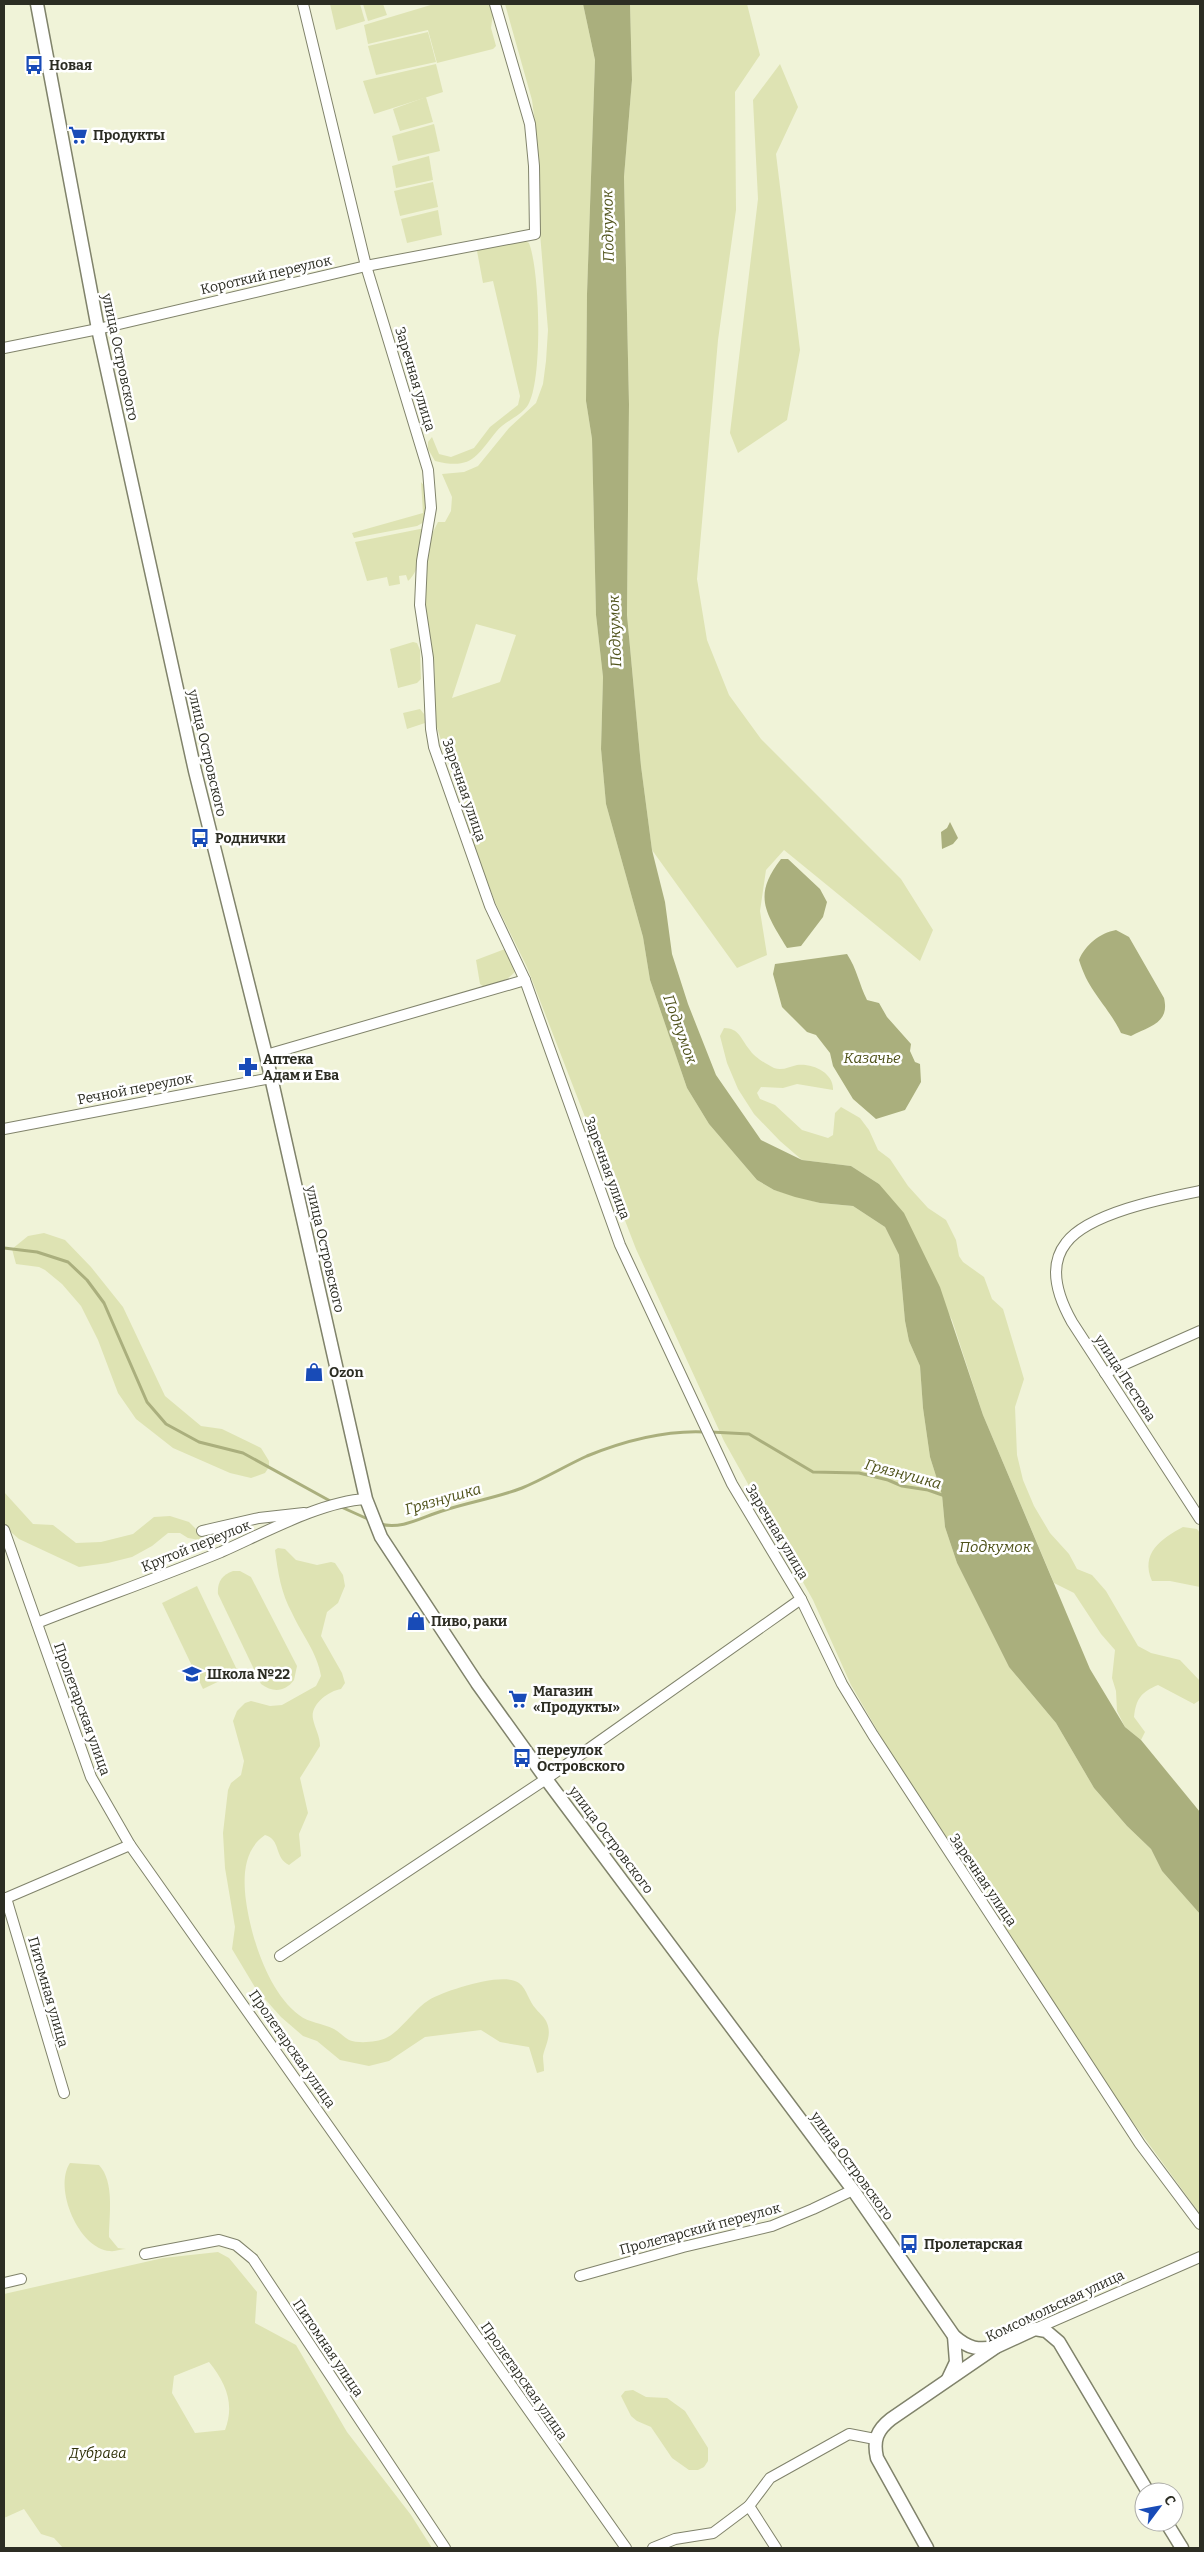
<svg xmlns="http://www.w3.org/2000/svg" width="1204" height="2552" font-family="Bitter,serif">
<rect width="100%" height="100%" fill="#f0f3d8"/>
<g fill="#dee3b3" fill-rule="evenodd">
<polygon points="330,4 360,4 365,21 336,30"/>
<polygon points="363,4 383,4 387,15 368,21"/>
<polygon points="434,4 490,4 493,14 491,28 496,46 493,49 437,63 428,30 368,44 364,25"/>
<path d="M505,4H583L595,60L587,294L586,401L592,439L596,615L603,677L601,749L606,804L643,937L650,980L687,1088L709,1124L757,1180L774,1190L820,1203L853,1206L885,1227L899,1255L905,1321L909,1341L920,1366L923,1408L930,1457L942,1495L945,1527L957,1563L1009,1667L1056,1723L1094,1788L1127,1826L1151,1849L1162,1871L1200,1914V2214L1116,2099L1004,1926L901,1771L851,1685L813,1600L724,1441L636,1249L527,967L495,902L477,855L435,721L432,702L435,680L434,660L425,619L423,571L431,536L438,522H445L451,511L452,497L442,474L464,472L478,466L509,428L536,403L543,384L546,361L548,330L540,233L537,138L532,100ZM476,624L516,635L500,682L452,698Z"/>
<polygon points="630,4 747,4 760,55 735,92 736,210 718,340 697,579 707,640 729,695 761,739 901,879 933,930 920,961 784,850 766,870 760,911 767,955 737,968 652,850 641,766 627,615 629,404 624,177 632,80"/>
<polygon points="428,32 436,62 376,75 368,46"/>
<polygon points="436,64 443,92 374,114 363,81"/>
<polygon points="780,64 798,107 776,154 800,350 787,420 738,453 730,433 758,199 753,100"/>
<polygon points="426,97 433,122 400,131 393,109"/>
<polygon points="434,124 440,151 398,161 392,136"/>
<polygon points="429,156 433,180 396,188 392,166"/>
<polygon points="433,182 438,207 400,216 394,191"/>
<polygon points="438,210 442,235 407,243 401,219"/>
<path d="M523,240L529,243C540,271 543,380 528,405C521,416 505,421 496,432C476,457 471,470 435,461L428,449V442L432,437L439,454L451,457L474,448L490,427L518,405L520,396L493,281L483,283L477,251L490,245Z"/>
<polygon points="421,482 426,488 426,521 417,526 354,538 352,533 423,513"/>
<path d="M420,529H423C420,547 422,569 408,581L406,575L399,576L400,584L389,586L387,577L367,581L355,542Z"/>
<polygon points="413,642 417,643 420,650 421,679 417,683 398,688 390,649"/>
<polygon points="420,709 424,714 425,723 407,729 403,713"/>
<path d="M505,949L508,950L516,970C509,981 496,983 484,987L480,984L476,960Z"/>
<path d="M724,1028C739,1028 741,1039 749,1049C754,1057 766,1064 774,1068C782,1071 789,1067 797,1065C813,1063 834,1073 833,1090L797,1084L783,1088L761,1087L757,1093L760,1099L775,1105L802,1130L828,1138L833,1135L835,1113L841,1107L860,1118L869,1130L878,1150L890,1159L908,1186L928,1208L946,1220L956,1240L959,1256L963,1262L984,1277L992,1299L1003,1309L1024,1379L1015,1407L1017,1455L1023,1480L1034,1506L1050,1533L1069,1554L1077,1569L1092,1575L1106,1591L1138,1646L1151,1653L1180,1660L1200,1681V1700L1194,1704L1158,1685C1141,1692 1136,1699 1134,1717L1145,1732L1141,1740L1125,1727L1117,1711L1116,1691L1112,1678L1115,1650L1101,1634L1074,1593L1054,1583L983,1415L952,1320L879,1184L851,1166L802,1160L780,1141L754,1114L738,1089L727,1063L720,1036Z"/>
<polygon points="44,1233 65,1240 91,1267 123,1307 165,1396 201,1426 222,1429 261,1448 269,1461 269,1467 265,1473 251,1478 230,1473 173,1448 136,1419 118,1393 98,1340 81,1306 62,1284 45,1270 39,1267 16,1264 12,1249 28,1236"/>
<polygon points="4,1492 33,1524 53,1525 76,1543 101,1542 133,1534 154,1517 170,1516 189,1522 203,1536 199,1540 188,1538 180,1533 168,1533 152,1546 132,1557 108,1563 79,1567 19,1539 4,1526"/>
<path d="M1183,1527L1197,1529L1200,1533V1587L1170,1581H1152C1140,1553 1161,1539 1183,1527Z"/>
<path d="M278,1548L285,1549L296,1560L317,1565L331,1562L335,1563L343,1575L345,1586L338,1603L327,1612L321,1636L342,1673L345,1683L341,1689C328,1691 310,1705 313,1719C315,1729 320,1736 320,1746L300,1778L308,1813L299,1834L301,1856L289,1865C274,1858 281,1839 265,1835C243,1850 243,1878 246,1901C251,1937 268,1992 299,2015C309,2023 322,2023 334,2029C339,2032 344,2037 349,2040C359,2044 377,2042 386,2038C401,2031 414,2009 429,2000C444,1991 503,1971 519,1983C527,1989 529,2002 536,2009C541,2015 546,2018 548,2026C551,2037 545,2046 543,2056C543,2061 544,2066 544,2071L537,2073L529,2047L500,2042L481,2030L425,2037L389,2061L369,2066L340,2060L317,2041L303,2036L281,2017L256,1989L232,1949L235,1927L225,1868L223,1833L228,1790L231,1783L241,1775L244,1761L233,1721L237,1711L245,1703L251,1701L270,1706L282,1705L316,1686L321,1676C317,1652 302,1635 292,1613C281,1593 278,1573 275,1550Z"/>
<path d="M233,1571H240L251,1577L297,1666L294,1680C285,1692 273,1693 261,1684L218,1594C217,1582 222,1575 233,1571Z"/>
<polygon points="197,1586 238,1672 203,1689 162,1603"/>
<path d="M70,2163L99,2165C115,2182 109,2216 109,2237L118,2248L126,2249C121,2249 115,2252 110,2251C79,2249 53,2188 70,2163Z"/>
<path d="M218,2252L229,2258L257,2292L255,2323L296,2345L347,2432L411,2515L432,2548H63L54,2538L41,2534L24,2509L4,2518V2294L163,2258ZM209,2362C226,2383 235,2404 225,2430L195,2433L172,2393L174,2376Z"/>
<polygon points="633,2390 646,2397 667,2398 685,2411 708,2448 708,2461 704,2467 698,2470 689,2470 672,2458 651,2427 637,2421 631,2416 621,2396 625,2391"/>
</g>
<g fill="#aaaf7d">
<polygon points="583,4 630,4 632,80 624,177 629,404 627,615 641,766 652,850 665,902 672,954 688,1004 716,1075 761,1140 802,1160 851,1166 879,1184 904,1213 940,1287 983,1415 1090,1669 1125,1727 1141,1740 1200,1812 1200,1914 1162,1871 1151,1849 1127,1826 1094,1788 1056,1723 1009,1667 957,1563 945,1527 942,1495 930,1457 923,1408 920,1366 909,1341 905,1321 899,1255 885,1227 853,1206 820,1203 795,1197 774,1190 757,1180 709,1124 687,1088 650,980 643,937 606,804 601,749 603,677 596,615 592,439 586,401 587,294 595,60"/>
<polygon points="950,822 958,838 953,844 942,849 941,832 947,828"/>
<path d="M781,859H788L820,889L827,902L823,917L801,946L787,948C766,913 752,896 781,859Z"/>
<path d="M1116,930L1129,937L1164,998C1170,1023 1150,1026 1131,1036L1121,1033C1107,1004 1089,993 1079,960C1085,945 1100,933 1116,930Z"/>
<path d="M847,954C857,969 859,984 867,1000L879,1003L887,1017L911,1044L910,1051L915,1062L920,1064L921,1082L905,1110L876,1119L853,1099L833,1066L830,1053L816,1035L807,1032L782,1007L773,974L775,964Z"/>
</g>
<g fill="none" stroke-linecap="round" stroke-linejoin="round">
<g stroke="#aaaf7d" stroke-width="3">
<polyline points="4,1248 37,1252 68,1262 87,1280 104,1303 147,1402 166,1424 199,1442 243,1453 332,1502"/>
<polyline points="711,1432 749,1434 813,1472 859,1473 888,1480 902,1486 928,1490 945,1496"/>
<polyline points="339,1506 370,1520"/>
<path d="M380,1524C402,1530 422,1517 442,1511C469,1502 496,1498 522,1488C544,1479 565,1466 587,1456C624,1441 664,1430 705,1432"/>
</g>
<g stroke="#80836b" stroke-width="12">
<g id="minor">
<polyline points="303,4 366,266 428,470 431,508 422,561 420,605 428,658 431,729 434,747 490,906 525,980 620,1245 732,1484 801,1599 842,1684 873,1735 1140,2144 1200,2224"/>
<polyline points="4,348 98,329 366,266 535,234 534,166 530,124 495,4"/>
<polyline points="266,1055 525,980"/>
<polyline points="4,1129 271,1078"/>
<path d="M1200,1191C1165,1198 1088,1213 1066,1243C1047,1267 1059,1299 1072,1322L1200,1519"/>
<polyline points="1105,1373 1200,1331"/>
<polyline points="4,1530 91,1777 130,1845 626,2548"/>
<polyline points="202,1531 259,1518 304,1513"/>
<path d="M37,1623C98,1599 160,1577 221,1552C262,1534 322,1501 366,1499"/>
<polyline points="6,1898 64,2093"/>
<polyline points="4,1899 130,1845"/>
<polyline points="280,1956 546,1779 801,1599"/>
<polyline points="145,2254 219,2240 236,2245 253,2259 445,2548"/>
<polyline points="580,2276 683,2247 772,2226 813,2209 853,2190"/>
<polyline points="4,2283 21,2279"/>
<polyline points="1035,2329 1200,2257"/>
<polyline points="749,2506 776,2548"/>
<polyline points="653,2548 675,2539 713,2533 749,2506 770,2478 849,2434 875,2439"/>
</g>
</g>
<g stroke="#80836b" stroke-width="15">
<g id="tertiary">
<path d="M37,4L98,329L195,771L266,1055L366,1499L381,1537L477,1683L546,1779L853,2190L954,2336C969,2349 978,2350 996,2347"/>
<polyline points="948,2379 956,2362 954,2336"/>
<polyline points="1166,2522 1182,2548"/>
<path d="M927,2548L877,2458C873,2440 877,2430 891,2419L996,2347L1035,2329L1046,2331L1059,2342L1148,2492"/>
</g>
</g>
<use href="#minor" stroke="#fff" stroke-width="10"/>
<use href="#tertiary" stroke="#fff" stroke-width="12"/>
</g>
<defs>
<g id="bus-bare" transform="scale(1.5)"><path d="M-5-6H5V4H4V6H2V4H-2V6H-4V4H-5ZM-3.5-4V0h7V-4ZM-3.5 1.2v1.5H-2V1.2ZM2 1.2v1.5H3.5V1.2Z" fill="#184bb7" stroke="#fff" stroke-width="2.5" paint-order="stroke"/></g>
<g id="supermarket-bare" transform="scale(1.5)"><path d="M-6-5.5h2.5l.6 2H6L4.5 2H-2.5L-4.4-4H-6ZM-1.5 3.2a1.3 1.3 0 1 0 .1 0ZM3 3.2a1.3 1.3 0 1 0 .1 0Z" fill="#184bb7" stroke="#fff" stroke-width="2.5" paint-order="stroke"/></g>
<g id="pharmacy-bare" transform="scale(1.5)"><path d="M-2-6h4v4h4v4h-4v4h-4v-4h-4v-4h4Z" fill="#184bb7" stroke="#fff" stroke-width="2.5" paint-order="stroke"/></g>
<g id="shop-bare" transform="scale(1.5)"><path d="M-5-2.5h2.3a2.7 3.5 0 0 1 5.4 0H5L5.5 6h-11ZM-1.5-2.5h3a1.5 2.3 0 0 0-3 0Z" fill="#184bb7" stroke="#fff" stroke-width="2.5" paint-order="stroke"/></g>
<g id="school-bare" transform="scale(1.5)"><path d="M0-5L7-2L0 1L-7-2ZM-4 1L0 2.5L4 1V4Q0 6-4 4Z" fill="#184bb7" stroke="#fff" stroke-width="2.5" paint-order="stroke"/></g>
</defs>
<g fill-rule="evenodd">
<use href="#bus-bare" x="34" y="65"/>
<use href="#supermarket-bare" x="78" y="135"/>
<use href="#bus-bare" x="200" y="838"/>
<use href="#pharmacy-bare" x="248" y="1067"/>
<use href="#shop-bare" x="314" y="1372"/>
<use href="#shop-bare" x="416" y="1621"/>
<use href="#school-bare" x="192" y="1674"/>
<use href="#supermarket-bare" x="518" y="1699"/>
<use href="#bus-bare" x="522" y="1758"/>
<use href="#bus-bare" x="909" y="2244"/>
</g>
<g text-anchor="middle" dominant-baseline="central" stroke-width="5" stroke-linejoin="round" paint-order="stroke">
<g font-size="14" font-weight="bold" fill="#2c2d23" stroke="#fff" text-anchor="start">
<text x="49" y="65">Новая</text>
<text x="93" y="135">Продукты</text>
<text x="215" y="838">Роднички</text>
<text x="263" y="1059">Аптека<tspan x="263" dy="16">Адам и Ева</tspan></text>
<text x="329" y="1372">Ozon</text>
<text x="431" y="1621">Пиво, раки</text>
<text x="207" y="1674">Школа №22</text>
<text x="533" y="1691">Магазин<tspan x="533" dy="16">«Продукты»</tspan></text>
<text x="537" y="1750">переулок<tspan x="537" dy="16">Островского</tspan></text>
<text x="924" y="2244">Пролетарская</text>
</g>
<g font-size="14" fill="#2c2d23" stroke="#fff">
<text transform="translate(266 275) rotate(-13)">Короткий переулок</text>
<text transform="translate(120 357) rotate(78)">улица Островского</text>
<text transform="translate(415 379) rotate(73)">Заречная улица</text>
<text transform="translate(207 753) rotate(77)">улица Островского</text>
<text transform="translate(464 790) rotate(71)">Заречная улица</text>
<text transform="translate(135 1089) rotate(-11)">Речной переулок</text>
<text transform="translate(607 1168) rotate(70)">Заречная улица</text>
<text transform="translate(325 1249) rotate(77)">улица Островского</text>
<text transform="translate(1125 1378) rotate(57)">улица Пестова</text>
<text transform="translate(777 1532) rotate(59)">Заречная улица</text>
<text transform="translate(196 1546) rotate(-22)">Крутой переулок</text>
<text transform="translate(82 1709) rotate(70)">Пролетарская улица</text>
<text transform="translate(611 1840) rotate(53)">улица Островского</text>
<text transform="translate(983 1880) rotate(56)">Заречная улица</text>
<text transform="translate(48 1992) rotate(74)">Питомная улица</text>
<text transform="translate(292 2049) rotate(55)">Пролетарская улица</text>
<text transform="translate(852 2166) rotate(54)">улица Островского</text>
<text transform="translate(700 2229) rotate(-15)">Пролетарский переулок</text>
<text transform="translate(1055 2306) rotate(-25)">Комсомольская улица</text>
<text transform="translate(328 2348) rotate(56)">Питомная улица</text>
<text transform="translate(524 2381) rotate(55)">Пролетарская улица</text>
</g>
<g font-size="14" font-style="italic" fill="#2d2f07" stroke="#fff">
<text x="98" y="2453">Дубрава</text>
</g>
<g font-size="15" font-style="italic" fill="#4f521a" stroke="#fff">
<text transform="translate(608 226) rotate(-91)">Подкумок</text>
<text transform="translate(615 631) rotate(-92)">Подкумок</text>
<text transform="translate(680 1029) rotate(70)">Подкумок</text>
<text x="872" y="1058">Казачье</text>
<text transform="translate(903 1474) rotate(15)">Грязнушка</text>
<text transform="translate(443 1499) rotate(-16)">Грязнушка</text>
<text x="995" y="1547">Подкумок</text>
</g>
</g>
<rect width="1204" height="2552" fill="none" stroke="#2c2d23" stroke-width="10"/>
<g transform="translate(1159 2507) rotate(58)"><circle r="24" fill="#ffffff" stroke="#ababa7"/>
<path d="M0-4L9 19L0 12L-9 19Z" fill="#184bb7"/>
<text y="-8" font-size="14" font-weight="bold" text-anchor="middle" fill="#2c2d23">С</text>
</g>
</svg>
